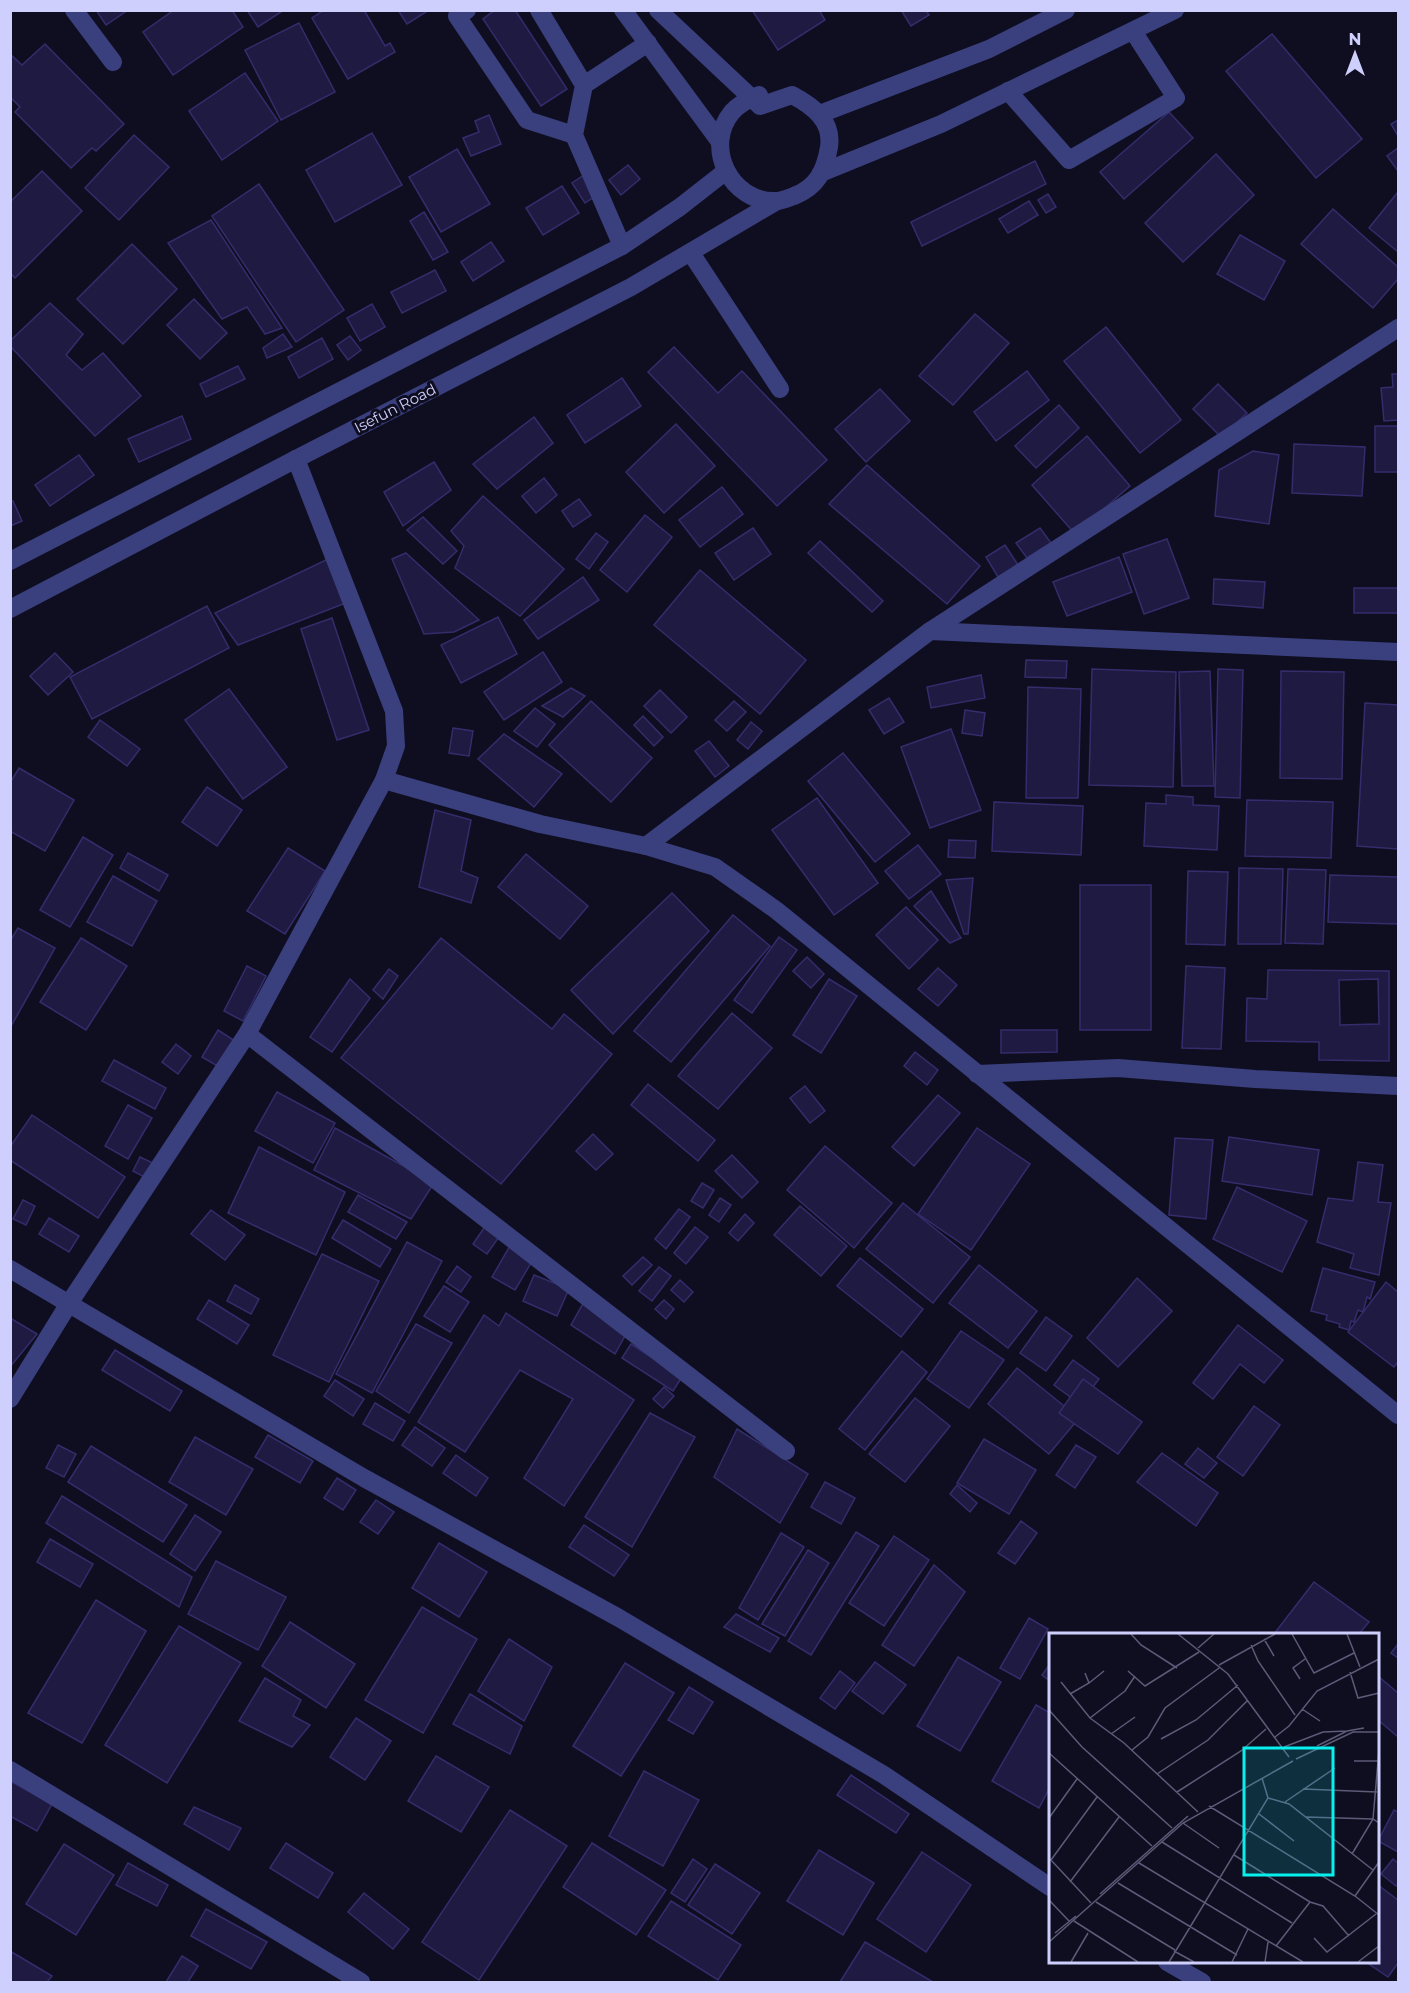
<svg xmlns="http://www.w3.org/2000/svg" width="1409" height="1993" font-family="Montserrat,sans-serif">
<rect width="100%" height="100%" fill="#0f0e20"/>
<g fill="#1e1a41" stroke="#332d6c" stroke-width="1.5" fill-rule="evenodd">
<polygon points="96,10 128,10 106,25"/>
<polygon points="174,10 232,10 243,27 173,75 143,32"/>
<polygon points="247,10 284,10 258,27"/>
<polygon points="324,10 364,10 385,46 390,43 395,52 348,79 312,18"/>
<polygon points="398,10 429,10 407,24"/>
<polygon points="495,10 515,10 567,89 541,106 483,19"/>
<polygon points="752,10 819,10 825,20 778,50"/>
<polygon points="901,10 926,10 929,15 911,26"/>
<polygon points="299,23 335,92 281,120 245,50"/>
<polygon points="1272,34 1362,139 1316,178 1226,71"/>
<polygon points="45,44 124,124 96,151 92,148 71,168 15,112 20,107 10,97 10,54 22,65"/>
<polygon points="245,73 278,121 222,160 189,111"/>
<polygon points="1169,112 1193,138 1124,199 1100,172"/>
<polygon points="489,115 501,144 471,156 463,138 479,132 475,121"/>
<polygon points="1398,120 1398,136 1391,124"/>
<polygon points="372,133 402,185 335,222 306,170"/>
<polygon points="134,135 169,167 119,220 85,188"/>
<polygon points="1398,148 1398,171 1387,156"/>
<polygon points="457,149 490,204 441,232 409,177"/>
<polygon points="1216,154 1254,195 1183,262 1145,223"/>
<polygon points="1035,161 1046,184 922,246 911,222"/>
<polygon points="628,165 640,179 621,195 609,180"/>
<polygon points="42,171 82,211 15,278 10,273 10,202"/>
<polygon points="584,175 597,195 585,203 572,183"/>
<polygon points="259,184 344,310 296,342 212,216"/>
<polygon points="562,186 579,213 543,235 526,208"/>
<polygon points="1398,192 1398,252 1369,228"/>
<polygon points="1048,194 1056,207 1046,213 1038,200"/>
<polygon points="1029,201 1038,215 1008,233 999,219"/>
<polygon points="1333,209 1398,267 1398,279 1373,308 1301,244"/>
<polygon points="424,212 448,252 433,260 410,221"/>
<polygon points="211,220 282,328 265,334 247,307 222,319 168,243"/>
<polygon points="1240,235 1285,261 1264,300 1217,274"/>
<polygon points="491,242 504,261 473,281 461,262"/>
<polygon points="132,244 177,289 123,344 77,299"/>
<polygon points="435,270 446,291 402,313 391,292"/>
<polygon points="194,299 227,333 200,359 167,325"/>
<polygon points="50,303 83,334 66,355 82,370 103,353 141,396 95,436 10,346 10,341"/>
<polygon points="372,304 385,327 360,341 347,318"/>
<polygon points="975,314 1009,343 953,405 919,376"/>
<polygon points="1106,327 1181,420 1140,453 1064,361"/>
<polygon points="283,334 292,347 267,358 263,348"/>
<polygon points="350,336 361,350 348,360 337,345"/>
<polygon points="322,338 333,359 299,378 288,357"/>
<polygon points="674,347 718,393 742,371 827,460 777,506 648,372"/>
<polygon points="238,366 245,379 206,397 200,384"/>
<polygon points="1027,371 1049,400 996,441 974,412"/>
<polygon points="1392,374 1398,374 1398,420 1384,421 1381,388 1393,387"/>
<polygon points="622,378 641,406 585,443 567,415"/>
<polygon points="1218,384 1247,413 1221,437 1193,409"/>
<polygon points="880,389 910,421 866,462 835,429"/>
<polygon points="1059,405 1079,428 1036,468 1015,446"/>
<polygon points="182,416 191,439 139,462 128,439"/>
<polygon points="534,417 553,443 497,489 473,464"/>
<polygon points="676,424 715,466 664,513 626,472"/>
<rect x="1375" y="426" width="23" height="46"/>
<polygon points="1087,436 1130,486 1075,534 1032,485"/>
<polygon points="1294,444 1365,447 1362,496 1292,493"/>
<polygon points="1253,451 1279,455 1269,524 1215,516 1219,470"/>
<polygon points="79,455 94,475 50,506 35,485"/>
<polygon points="434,462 451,490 403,526 384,492"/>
<polygon points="867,465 980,566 947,604 829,504"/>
<polygon points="544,478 557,495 536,513 522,496"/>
<polygon points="722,487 743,514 700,547 679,520"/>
<polygon points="483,496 564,569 520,616 455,568 464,546 451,531"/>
<polygon points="579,499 591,515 573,527 562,511"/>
<polygon points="13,501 22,521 10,526 10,502"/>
<polygon points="645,515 672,537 627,592 600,570"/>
<polygon points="423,517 457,551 443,564 407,530"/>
<polygon points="753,528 771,554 734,580 715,553"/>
<polygon points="1040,528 1051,543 1027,558 1016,543"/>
<polygon points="596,533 608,542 589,569 576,559"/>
<polygon points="1167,539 1189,598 1144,614 1123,554"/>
<polygon points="820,541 883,601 872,612 808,553"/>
<polygon points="1005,545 1018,565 998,577 986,557"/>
<polygon points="406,553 479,620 454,632 424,634 392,559"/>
<polygon points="1119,557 1132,592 1067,616 1053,582"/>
<polygon points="328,559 348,602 238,645 215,613"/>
<polygon points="700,570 806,660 760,714 654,625"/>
<polygon points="583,577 599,600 538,639 524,620"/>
<polygon points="1214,579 1265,582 1263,608 1213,604"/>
<rect x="1354" y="588" width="44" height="25"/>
<polygon points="207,606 229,648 92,719 70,677"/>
<polygon points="498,617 517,654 461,683 441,645"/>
<polygon points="332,618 369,730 337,740 301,629"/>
<polygon points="543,652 562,682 504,720 484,692"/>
<polygon points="55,653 73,672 48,695 30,676"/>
<polygon points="1026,660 1067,661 1066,678 1025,677"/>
<polygon points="1092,669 1176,672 1173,787 1089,785"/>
<polygon points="1218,669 1243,670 1240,798 1215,797"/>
<polygon points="1210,671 1214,786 1182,786 1179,672"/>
<polygon points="1281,671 1344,672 1342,779 1280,778"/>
<polygon points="981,675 985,698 931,708 927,687"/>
<polygon points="1028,687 1081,689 1078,798 1026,798"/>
<polygon points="571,688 585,696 563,717 542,706"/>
<polygon points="229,689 287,767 243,799 185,720"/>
<polygon points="660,690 687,717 671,733 644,706"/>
<polygon points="889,698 904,722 884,734 869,710"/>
<polygon points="591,701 652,758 611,802 549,745"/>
<polygon points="734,701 746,712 727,731 715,720"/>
<polygon points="1365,703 1398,705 1398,849 1357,846"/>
<polygon points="535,708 555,724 537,747 514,731"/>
<polygon points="965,710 985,713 982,736 962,733"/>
<polygon points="643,716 663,737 654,746 634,725"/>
<polygon points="100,720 140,749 127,766 88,737"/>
<polygon points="751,722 762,731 748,749 737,740"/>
<polygon points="453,728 473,731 469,756 449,753"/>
<polygon points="951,729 981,810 930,828 901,747"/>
<polygon points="504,734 562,774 534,807 478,759"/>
<polygon points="709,741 729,766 715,777 695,751"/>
<polygon points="843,753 910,834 875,862 808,781"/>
<polygon points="19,768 74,800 45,851 10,831 10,783"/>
<polygon points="207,787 242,810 217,846 182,822"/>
<polygon points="1166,795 1193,797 1193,805 1219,806 1217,850 1144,846 1146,803 1166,804"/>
<polygon points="817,798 878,883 834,915 772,830"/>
<polygon points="1247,800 1333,802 1331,858 1245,856"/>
<polygon points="994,802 1083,806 1081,855 992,851"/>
<polygon points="435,810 471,820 461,871 478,878 471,903 419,887"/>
<polygon points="83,837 113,855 70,927 40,910"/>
<polygon points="949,840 976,841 975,858 948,857"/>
<polygon points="918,845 941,874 909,899 885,871"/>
<polygon points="288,848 325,871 285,934 247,911"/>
<polygon points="128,853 168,875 159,891 120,868"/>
<polygon points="526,854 588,906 560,939 498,887"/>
<polygon points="1239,868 1283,869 1281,944 1238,944"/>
<polygon points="1288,869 1326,870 1323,944 1285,943"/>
<polygon points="1188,871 1228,872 1225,945 1186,944"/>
<polygon points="1330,875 1398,877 1398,924 1328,922"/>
<polygon points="113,876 157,901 132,946 87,922"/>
<polygon points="973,878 968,934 964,934 946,880"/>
<rect x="1080" y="885" width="71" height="145"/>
<polygon points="931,891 961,938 950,943 914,906"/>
<polygon points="672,893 709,931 613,1034 571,990"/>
<polygon points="906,907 938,940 909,969 876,935"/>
<polygon points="733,915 770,946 671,1062 634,1031"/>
<polygon points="18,928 55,948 10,1028 10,941"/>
<polygon points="779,937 797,950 752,1013 734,1000"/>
<polygon points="81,938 127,966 86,1030 40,1002"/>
<polygon points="441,938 552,1029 564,1014 612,1054 501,1184 341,1058"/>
<polygon points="807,957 824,974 811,988 793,971"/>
<polygon points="247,966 266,976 243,1021 224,1011"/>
<polygon points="1186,966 1225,968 1221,1049 1182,1048"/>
<polygon points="938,968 957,985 938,1006 918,989"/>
<polygon points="389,969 398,976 383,999 373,990"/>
<path d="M1268,970L1389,971V1061L1319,1060V1042L1246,1041L1247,998L1267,999ZM1378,979L1379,1024L1340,1025L1339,980Z"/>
<polygon points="350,979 370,998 332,1052 310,1037"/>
<polygon points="829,979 857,996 821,1053 793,1035"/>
<polygon points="732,1013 772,1048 718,1109 678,1076"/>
<polygon points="218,1030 235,1041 219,1067 202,1057"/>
<polygon points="1001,1030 1057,1030 1057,1052 1001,1053"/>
<polygon points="176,1044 191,1056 178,1074 162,1062"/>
<polygon points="915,1052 938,1070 927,1085 904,1066"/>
<polygon points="114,1060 166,1088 155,1109 102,1081"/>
<polygon points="648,1084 715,1140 698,1161 631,1105"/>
<polygon points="805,1086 825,1111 810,1123 790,1098"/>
<polygon points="277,1092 335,1123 313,1163 255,1131"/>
<polygon points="938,1095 960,1113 914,1166 892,1147"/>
<polygon points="128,1105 152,1118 128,1159 105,1146"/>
<polygon points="32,1115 125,1177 98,1218 10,1160 10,1147"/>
<polygon points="335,1128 434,1183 411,1219 314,1170"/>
<polygon points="977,1128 1030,1164 971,1250 918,1214"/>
<polygon points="593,1134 613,1154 596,1170 576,1151"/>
<polygon points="1229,1137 1319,1150 1312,1195 1222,1181"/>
<polygon points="1175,1138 1213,1140 1206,1219 1169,1215"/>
<polygon points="825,1146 892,1203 854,1248 787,1190"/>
<polygon points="259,1147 345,1192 316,1255 228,1213"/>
<polygon points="732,1155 758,1182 742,1198 715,1171"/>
<polygon points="140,1157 155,1164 148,1179 133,1171"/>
<polygon points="1358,1162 1383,1165 1378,1202 1391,1203 1379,1275 1350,1268 1354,1254 1317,1242 1328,1198 1353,1201"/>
<polygon points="702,1183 714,1190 703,1208 691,1201"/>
<polygon points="1237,1187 1307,1221 1282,1272 1213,1239"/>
<polygon points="358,1195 407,1222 396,1239 348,1212"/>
<polygon points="720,1198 731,1205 719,1222 709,1215"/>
<polygon points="23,1200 35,1206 26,1225 13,1219"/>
<polygon points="903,1203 970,1257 933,1303 866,1249"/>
<polygon points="800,1206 847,1246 821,1276 774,1235"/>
<polygon points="679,1209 690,1217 666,1249 655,1239"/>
<polygon points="211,1210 245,1235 225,1260 191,1234"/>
<polygon points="745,1214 754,1223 738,1241 729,1233"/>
<polygon points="49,1218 79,1236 69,1252 39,1234"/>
<polygon points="343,1220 391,1249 380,1267 332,1238"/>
<polygon points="486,1225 501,1234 487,1254 473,1244"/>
<polygon points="695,1227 708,1237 686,1264 674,1253"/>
<polygon points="407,1242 442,1261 372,1393 336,1374"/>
<polygon points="511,1244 534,1258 515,1290 492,1277"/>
<polygon points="322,1254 379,1281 329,1382 273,1355"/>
<polygon points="643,1257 652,1265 632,1285 623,1276"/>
<polygon points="860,1258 923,1309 901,1337 837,1286"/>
<polygon points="979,1265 1037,1311 1008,1348 949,1303"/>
<polygon points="457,1266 471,1277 461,1292 446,1282"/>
<polygon points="659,1267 671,1276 652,1301 639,1291"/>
<polygon points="1323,1268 1375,1282 1370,1299 1367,1297 1363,1312 1358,1310 1354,1322 1351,1321 1349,1330 1339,1327 1340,1324 1326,1320 1327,1315 1311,1311"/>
<polygon points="534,1275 569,1289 557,1316 523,1301"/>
<polygon points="1137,1278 1172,1311 1118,1367 1087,1338"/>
<polygon points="680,1280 693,1292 684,1302 671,1290"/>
<polygon points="1386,1282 1398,1292 1398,1362 1394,1367 1348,1332"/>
<polygon points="235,1285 259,1299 251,1314 227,1301"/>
<polygon points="444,1286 469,1302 450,1332 424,1316"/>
<polygon points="209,1300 249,1325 237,1344 197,1319"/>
<polygon points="585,1300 626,1334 615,1354 571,1325"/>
<polygon points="664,1300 674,1309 666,1319 655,1309"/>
<polygon points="506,1313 634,1400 564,1506 524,1478 573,1399 520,1370 465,1452 418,1422 484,1315 499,1326"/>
<polygon points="1046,1317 1072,1336 1046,1371 1020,1353"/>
<polygon points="10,1318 37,1334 10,1367"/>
<polygon points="416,1324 452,1343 409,1413 376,1391"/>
<polygon points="1238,1325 1283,1360 1264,1383 1240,1364 1213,1399 1193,1383"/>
<polygon points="961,1331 1004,1360 969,1408 927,1379"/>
<polygon points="631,1344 682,1377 673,1391 622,1358"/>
<polygon points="115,1350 182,1391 170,1411 102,1370"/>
<polygon points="902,1351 927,1372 865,1450 839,1429"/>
<polygon points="1073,1360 1099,1379 1080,1404 1054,1385"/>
<polygon points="1017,1368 1079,1418 1049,1454 988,1404"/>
<polygon points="1083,1379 1142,1422 1118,1454 1059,1413"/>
<polygon points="335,1380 364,1399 353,1416 324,1396"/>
<polygon points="664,1387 674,1396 663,1408 653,1399"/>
<polygon points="915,1398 950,1426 905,1482 869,1454"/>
<polygon points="375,1403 405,1421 393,1441 363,1424"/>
<polygon points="1254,1406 1280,1425 1243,1476 1217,1457"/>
<polygon points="650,1413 695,1437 632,1547 585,1517"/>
<polygon points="415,1427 445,1448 432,1466 402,1445"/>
<polygon points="737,1429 808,1474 780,1523 714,1477"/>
<polygon points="268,1435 313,1461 300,1483 255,1457"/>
<polygon points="195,1437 253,1469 226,1515 169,1482"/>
<polygon points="984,1439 1036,1470 1009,1514 957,1483"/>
<polygon points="58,1445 76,1454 64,1477 46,1468"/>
<polygon points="1076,1445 1096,1457 1075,1488 1056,1475"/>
<polygon points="91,1446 187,1505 163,1542 68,1482"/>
<polygon points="1198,1448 1217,1463 1204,1478 1185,1464"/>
<polygon points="1162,1453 1218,1493 1196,1526 1137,1482"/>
<polygon points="456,1455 488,1478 476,1496 443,1473"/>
<polygon points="337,1478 356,1490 343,1510 324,1498"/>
<polygon points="825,1482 855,1498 841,1524 811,1507"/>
<polygon points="957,1485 977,1503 970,1512 950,1494"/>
<polygon points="62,1496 192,1577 179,1607 46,1523"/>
<polygon points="376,1500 394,1512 378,1534 360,1522"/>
<polygon points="195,1515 221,1532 195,1571 170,1554"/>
<polygon points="1021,1521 1037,1533 1015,1564 998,1553"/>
<polygon points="584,1525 629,1555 614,1576 569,1547"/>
<polygon points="856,1532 879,1546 811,1655 788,1641"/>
<polygon points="781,1533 804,1547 758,1620 739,1608"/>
<polygon points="894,1536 929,1560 884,1626 849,1603"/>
<polygon points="50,1539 93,1564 80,1587 37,1562"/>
<polygon points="439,1543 487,1572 459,1617 412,1588"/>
<polygon points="808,1550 829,1563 785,1636 762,1624"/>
<polygon points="216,1561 286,1597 258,1650 188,1614"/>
<polygon points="934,1565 965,1592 914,1666 882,1645"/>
<polygon points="1314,1582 1369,1622 1359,1634 1274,1634"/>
<polygon points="96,1600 146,1631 82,1743 28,1713"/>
<polygon points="422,1607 477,1639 423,1733 365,1700"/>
<polygon points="736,1614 779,1638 770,1652 724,1627"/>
<polygon points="1029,1618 1048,1629 1020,1679 1000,1668"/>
<polygon points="290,1622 355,1664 326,1708 262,1666"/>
<polygon points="179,1626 241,1663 167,1783 105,1745"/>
<polygon points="509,1639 552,1667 524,1721 478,1691"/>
<polygon points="1398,1644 1398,1658 1391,1653"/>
<polygon points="958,1657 1001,1682 960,1751 917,1726"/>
<polygon points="875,1662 906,1685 883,1714 852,1691"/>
<polygon points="625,1663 674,1693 621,1776 573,1746"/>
<polygon points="1050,1664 1050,1681 1042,1675"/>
<polygon points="840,1671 855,1683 835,1709 820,1698"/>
<polygon points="1378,1676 1398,1693 1398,1737 1378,1720"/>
<polygon points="265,1678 301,1700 293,1716 310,1725 292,1747 239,1721"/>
<polygon points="689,1687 713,1702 693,1734 668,1720"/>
<polygon points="470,1694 522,1726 510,1754 453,1724"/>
<polygon points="1036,1705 1050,1713 1050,1787 1039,1808 992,1781"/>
<polygon points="356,1718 391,1741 365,1780 330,1757"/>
<polygon points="436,1756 489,1787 461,1832 408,1801"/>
<polygon points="644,1771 699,1800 663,1866 609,1836"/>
<polygon points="851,1775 909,1814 896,1833 837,1795"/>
<polygon points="10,1781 52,1804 37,1831 10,1816"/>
<polygon points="194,1807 241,1828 229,1850 184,1824"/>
<polygon points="510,1810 567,1846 479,1980 422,1942"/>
<polygon points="1394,1810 1398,1812 1398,1852 1378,1841"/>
<polygon points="286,1843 333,1873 318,1898 270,1868"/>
<polygon points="592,1843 666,1890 636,1935 563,1887"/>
<polygon points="64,1844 114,1875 76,1935 26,1904"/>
<polygon points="819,1850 874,1883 843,1935 787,1901"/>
<polygon points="922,1852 971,1885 926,1952 877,1919"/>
<polygon points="693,1859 707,1869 685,1902 671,1893"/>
<polygon points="1393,1859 1398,1863 1398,1883 1396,1886 1381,1874"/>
<polygon points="128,1863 168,1885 157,1906 116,1885"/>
<polygon points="715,1864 760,1893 732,1934 688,1905"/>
<polygon points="1378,1885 1398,1900 1398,1963 1388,1977 1366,1962 1378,1962"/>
<polygon points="364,1893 409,1929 393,1949 348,1912"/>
<polygon points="671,1901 741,1945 718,1980 648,1936"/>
<polygon points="206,1909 267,1942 251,1969 191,1936"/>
<polygon points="865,1942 933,1982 840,1982"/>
<polygon points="10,1951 52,1976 47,1982 10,1982"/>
<polygon points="182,1956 198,1966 188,1982 166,1982"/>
</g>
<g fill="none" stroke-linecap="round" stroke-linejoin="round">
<g stroke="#3a3f7e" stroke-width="18">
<polyline points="74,10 113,62"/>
<polyline points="467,10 457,16 527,120 574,135"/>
<polyline points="539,10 584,85 574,135 622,246"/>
<polyline points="623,10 720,142"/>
<polyline points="658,10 759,105"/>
<polyline points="584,85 648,43"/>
<polyline points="1008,91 1069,160 1176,98 1133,31"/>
<path d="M759,95L760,106L792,95C813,106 833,121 829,147C825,171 817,187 794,196C788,198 782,201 776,201C731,203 703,147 732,112C739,104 749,99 759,95Z"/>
<polyline points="820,114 989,49 1066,10"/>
<polyline points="821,173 941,124 1175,10"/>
<polyline points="691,253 780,389"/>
<polyline points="10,561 622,246 680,207 726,171"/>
<polyline points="10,609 296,459 631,287 777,201"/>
<polyline points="930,631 1398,652"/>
<polyline points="384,780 540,824 646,846 715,867 776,910 1398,1415"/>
<polyline points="646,846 930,631 1398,328"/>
<polyline points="247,1034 786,1451"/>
<polyline points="977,1074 1118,1068 1255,1079 1398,1086"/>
<polyline points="10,1269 364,1478 619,1618 884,1775 1050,1887"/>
<polyline points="10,1399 68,1305 247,1034 384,780 396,746 394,711 296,459"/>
<polyline points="10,1770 361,1982"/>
<polyline points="1167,1962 1202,1982"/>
</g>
</g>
<g text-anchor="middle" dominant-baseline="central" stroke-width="6" stroke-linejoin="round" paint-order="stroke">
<g font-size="15" fill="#cfcffd" stroke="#0f0e20">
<text transform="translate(395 408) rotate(-27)">Isefun Road</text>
</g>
</g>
<g transform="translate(1049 1633)">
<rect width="330" height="330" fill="#0f0e20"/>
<path fill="none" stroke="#5c5b78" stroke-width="1.5" d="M82,1L92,12L128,35M129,1L179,41L240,124M243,1L265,40L305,20M298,1L311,34M215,6L225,23M202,12L209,28L246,82M149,15L165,1M170,32L226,1M79,38L96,53L150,19M301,39L309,65L330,60M251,46L244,35L256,26M12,49L41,85L75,110L149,179M40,50L55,38M21,61L40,50L36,40M253,76L271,88M0,77L33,114L123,195M41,85L76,58L86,43M62,101L86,84M226,104L240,93L268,58L330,26M112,106L147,87L189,52M268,113L298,98L315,95M235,114L274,99L298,98M83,117L99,104L116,75L170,35M0,120L103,213M247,126L304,99H330M305,128H330M108,141L159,107L199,67M254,156L328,159M128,159L192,118L217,96M219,165L240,171L324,237M236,169L286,135M160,173L306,263L330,282M210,181L245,208M257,184L324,186L330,190M0,185L28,146M134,190L170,215M113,209L243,290M303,221L324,186L330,117M185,222L261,269L274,273L300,303M1,226L42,270M2,227L48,164M90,230L254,329M21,249L70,184M69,250L188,322M51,261L139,183M306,263L330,229M0,267L20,288M47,269L126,317M25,288L89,329M6,300L27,283M265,305L278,319L327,281M0,309L134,190L244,128M227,313L261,269M125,318L145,329M22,329L39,300M120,329L219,165L213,145M183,329L199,296M216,329L219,309M309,329L330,313"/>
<path fill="#08f0ed" fill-opacity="0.15" stroke="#08f0ed" stroke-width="3" d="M195,115H284V242H195Z"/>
<rect width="330" height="330" fill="none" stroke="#cfcffd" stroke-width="3"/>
</g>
<rect width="1409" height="1993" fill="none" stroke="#cfcffd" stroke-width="24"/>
<g transform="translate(1355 54)" stroke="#0f0e20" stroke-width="4.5" paint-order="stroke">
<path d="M0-4.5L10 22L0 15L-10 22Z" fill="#cfcffd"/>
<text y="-9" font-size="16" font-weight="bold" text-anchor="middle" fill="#cfcffd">N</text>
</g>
</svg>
